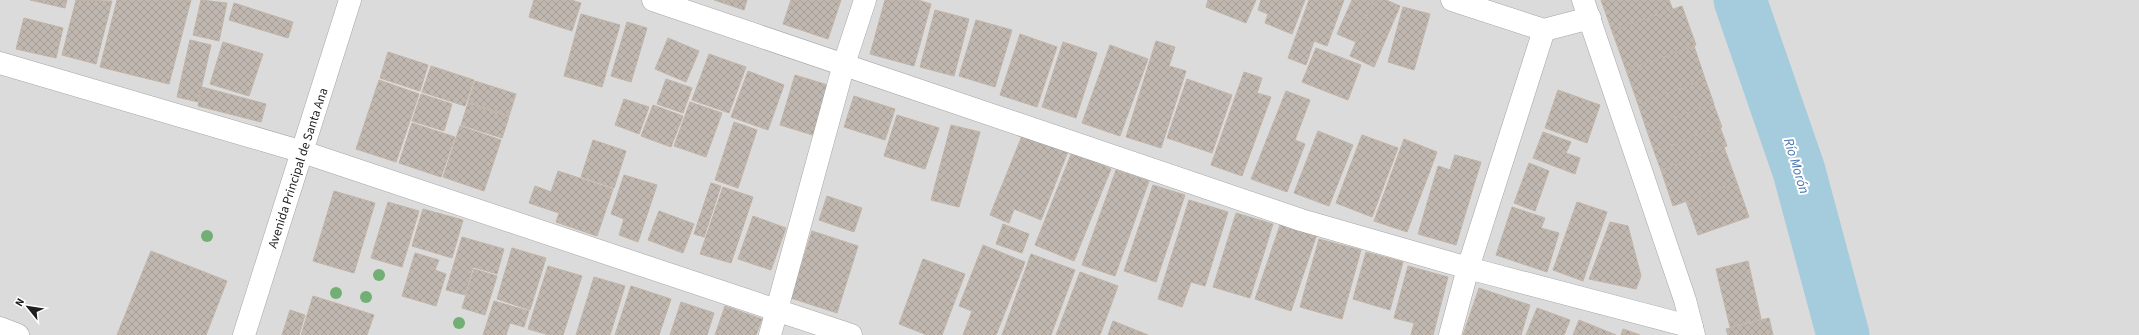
<svg xmlns="http://www.w3.org/2000/svg" width="2139" height="335" font-family="'Source Sans 3',sans-serif">
<defs>
<pattern id="building-cross-hatch" width="8" height="8" patternUnits="userSpaceOnUse"><rect width="8" height="8" fill="#c0b8b0"/><path d="M0 0l8 8M0 8l8-8" fill="none" stroke="#a59e97"/></pattern>
</defs>
<rect width="100%" height="100%" fill="#efece4"/>
<rect fill="#dcdbdb" x="0" y="0" width="2139" height="335"/>
<g fill="none" stroke-linecap="round" stroke-linejoin="round">
<polyline stroke="#a4ccdd" stroke-width="53" points="1740,0 1799,171 1843,335"/>
</g>
<g fill="url(#building-cross-hatch)" stroke="#c1b3a6">
<polygon points="30,0 67,0 65,8"/>
<polygon points="76,0 112,1 96,64 62,55"/>
<polygon points="117,0 191,0 169,84 100,67"/>
<polygon points="201,0 227,3 219,41 193,35"/>
<polygon points="534,0 571,0 581,3 572,31 529,17"/>
<polygon points="714,0 747,0 744,10"/>
<polygon points="791,0 841,0 828,39 783,24"/>
<polygon points="885,0 918,0 931,4 914,66 870,54"/>
<polygon points="1208,0 1256,0 1246,23 1206,7"/>
<polygon points="1261,0 1305,0 1292,34 1265,23 1268,14 1258,10"/>
<polygon points="1309,0 1344,0 1327,46 1314,41 1306,65 1288,58"/>
<polygon points="1352,0 1374,0 1356,42 1337,34"/>
<polygon points="1374,0 1386,0 1400,6 1374,67 1350,56"/>
<polygon points="1601,0 1669,0 1673,10 1612,31"/>
<polygon points="234,3 293,22 288,38 229,20"/>
<polygon points="1682,6 1696,45 1626,70 1612,31"/>
<polygon points="1403,7 1430,14 1414,70 1388,62"/>
<polygon points="935,10 969,19 954,76 920,67"/>
<polygon points="581,14 620,25 602,87 564,76"/>
<polygon points="24,18 63,28 56,58 16,49"/>
<polygon points="976,20 1012,30 995,87 959,76"/>
<polygon points="627,22 647,28 631,82 611,76"/>
<polygon points="1020,34 1057,47 1037,107 1000,95"/>
<polygon points="668,38 699,51 686,82 655,69"/>
<polygon points="190,40 211,45 198,102 177,97"/>
<polygon points="1156,41 1175,47 1169,66 1186,71 1161,148 1126,137"/>
<polygon points="223,42 263,54 249,96 210,84"/>
<polygon points="1063,42 1097,53 1076,118 1042,107"/>
<polygon points="1110,45 1148,59 1120,136 1082,123"/>
<polygon points="1694,46 1705,79 1638,104 1626,70"/>
<polygon points="1316,48 1361,65 1348,100 1302,82"/>
<polygon points="388,52 428,65 420,91 380,78"/>
<polygon points="709,54 746,67 729,113 692,100"/>
<polygon points="431,66 474,80 465,106 422,92"/>
<polygon points="748,71 784,85 768,130 731,117"/>
<polygon points="1244,72 1262,78 1257,93 1271,97 1242,176 1211,165"/>
<polygon points="795,75 831,86 816,136 780,125"/>
<polygon points="666,79 692,88 683,113 657,104"/>
<polygon points="1187,79 1232,95 1212,153 1167,138"/>
<polygon points="1705,79 1714,104 1646,128 1638,104"/>
<polygon points="379,80 419,94 396,162 356,149"/>
<polygon points="475,81 516,94 509,116 468,102"/>
<polygon points="202,87 266,104 261,122 198,106"/>
<polygon points="1558,90 1600,105 1587,143 1545,128"/>
<polygon points="1286,91 1310,100 1295,140 1305,144 1287,192 1251,179"/>
<polygon points="421,94 452,104 444,131 412,121"/>
<polygon points="854,96 895,109 885,140 844,127"/>
<polygon points="624,99 649,107 639,134 615,125"/>
<polygon points="690,102 722,113 706,157 674,146"/>
<polygon points="468,103 509,117 502,138 461,125"/>
<polygon points="1713,103 1722,127 1654,151 1646,128"/>
<polygon points="653,105 683,116 671,147 641,136"/>
<polygon points="897,115 939,128 925,169 884,156"/>
<polygon points="734,122 757,130 738,188 715,180"/>
<polygon points="412,123 455,137 441,177 399,163"/>
<polygon points="951,125 980,132 959,207 931,200"/>
<polygon points="460,126 501,140 484,191 443,177"/>
<polygon points="1720,127 1727,146 1661,170 1654,151"/>
<polygon points="1024,131 1069,149 1041,220 1014,209 1009,223 990,215"/>
<polygon points="1318,131 1353,145 1329,206 1294,193"/>
<polygon points="1543,132 1571,142 1566,153 1580,158 1575,174 1533,158"/>
<polygon points="1362,135 1398,148 1372,217 1336,203"/>
<polygon points="1404,139 1437,152 1407,232 1374,221"/>
<polygon points="593,140 626,151 614,188 581,177"/>
<polygon points="1724,147 1737,183 1673,206 1661,170"/>
<polygon points="1072,152 1111,169 1074,261 1035,245"/>
<polygon points="1455,155 1481,162 1456,245 1418,234 1438,166 1450,170"/>
<polygon points="1529,163 1549,171 1535,211 1514,203"/>
<polygon points="1116,170 1149,181 1115,276 1082,265"/>
<polygon points="558,171 613,189 597,236 556,222 559,213 529,203 535,186 551,192"/>
<polygon points="624,175 657,185 638,242 619,235 624,219 611,214"/>
<polygon points="711,183 721,186 704,237 694,234"/>
<polygon points="1737,183 1749,217 1698,235 1686,201"/>
<polygon points="1153,185 1185,195 1156,282 1124,271"/>
<polygon points="723,187 753,197 731,263 700,254"/>
<polygon points="334,191 375,203 354,273 313,261"/>
<polygon points="827,196 862,208 854,232 819,220"/>
<polygon points="1189,200 1228,212 1205,286 1191,282 1182,307 1158,299"/>
<polygon points="388,202 419,211 402,267 371,258"/>
<polygon points="1577,202 1607,212 1583,281 1553,270"/>
<polygon points="1512,207 1545,218 1541,228 1559,233 1547,272 1496,255"/>
<polygon points="423,209 463,220 452,258 412,246"/>
<polygon points="659,211 694,224 683,253 648,240"/>
<polygon points="1236,213 1273,224 1250,298 1213,287"/>
<polygon points="753,216 786,228 771,270 738,259"/>
<polygon points="1281,222 1317,234 1291,311 1255,299"/>
<polygon points="1610,222 1628,226 1641,276 1636,289 1589,279"/>
<polygon points="1003,224 1029,234 1022,253 996,244"/>
<polygon points="812,231 858,246 837,313 791,298"/>
<polygon points="462,237 504,249 497,274 473,267 465,295 446,290"/>
<polygon points="1319,239 1361,250 1342,319 1300,307"/>
<polygon points="983,245 1025,262 996,335 963,335 972,311 959,306"/>
<polygon points="512,248 546,258 530,310 497,299"/>
<polygon points="151,251 227,281 206,335 117,335"/>
<polygon points="1366,252 1403,262 1390,310 1353,299"/>
<polygon points="415,253 439,260 435,270 446,274 436,306 402,296"/>
<polygon points="1031,254 1075,270 1051,335 1002,335"/>
<polygon points="923,259 965,274 942,335 927,335 899,324"/>
<polygon points="1748,261 1761,319 1730,327 1716,269"/>
<polygon points="548,266 582,276 563,335 549,335 528,329"/>
<polygon points="1408,266 1448,277 1433,335 1411,335 1414,323 1394,318"/>
<polygon points="474,269 497,276 485,315 462,308"/>
<polygon points="1080,272 1118,286 1100,335 1056,335"/>
<polygon points="594,277 625,286 610,335 576,335"/>
<polygon points="631,286 671,299 659,335 615,335"/>
<polygon points="1479,288 1530,305 1521,335 1463,335"/>
<polygon points="313,296 374,315 367,335 301,335"/>
<polygon points="494,301 529,311 524,327 510,323 506,335 483,335"/>
<polygon points="681,302 714,313 707,335 670,335"/>
<polygon points="725,306 762,319 756,335 715,335"/>
<polygon points="1537,308 1570,320 1564,335 1526,335"/>
<polygon points="290,310 305,315 299,335 282,335"/>
<polygon points="1769,318 1773,335 1728,335 1726,329"/>
<polygon points="1579,320 1616,335 1573,335"/>
<polygon points="1113,321 1148,335 1108,335"/>
<polygon points="1623,329 1640,335 1621,335"/>
</g>
<g fill="none" stroke-linecap="round" stroke-linejoin="round">
<g stroke="#a5a5a5" stroke-width="23">
<g id="minor">
<polyline points="653,0 1301,220 1468,268 1692,327"/>
<polyline points="1452,0 1544,30 1590,18"/>
<polyline points="1583,0 1685,300 1694,335"/>
<polyline points="0,63 303,152 851,335"/>
<polyline points="0,328 18,335"/>
<polyline points="244,335 350,0"/>
<polyline points="770,335 844,64 865,0"/>
<polyline points="1450,335 1468,268 1544,30"/>
</g>
</g>
<use href="#minor" stroke="#fff" stroke-width="22"/>
</g>
<g fill="#72af75">
<circle cx="207" cy="236" r="6"/>
<circle cx="379" cy="275" r="6"/>
<circle cx="336" cy="293" r="6"/>
<circle cx="366" cy="297" r="6"/>
<circle cx="459" cy="323" r="6"/>
</g>
<g text-anchor="middle" dominant-baseline="central" stroke-width="4" stroke-linejoin="round" paint-order="stroke">
<g font-size="13" fill="#1e1e1e" stroke="#fff">
<text transform="translate(298 168) rotate(-72)">Avenida Principal de Santa Ana</text>
</g>
<g font-size="14" font-style="italic" fill="#4a76ae" stroke="#fff">
<text transform="translate(1796 166) rotate(73)">Río Morón</text>
</g>
</g>
<g transform="translate(28 307) rotate(300)" stroke="#ffffff" stroke-width="3" paint-order="stroke">
<path d="M0-3L7 15L0 10L-7 15Z" fill="#1e1e1e"/>
<text y="-6" font-size="11" font-weight="bold" text-anchor="middle" fill="#1e1e1e">N</text>
</g>
</svg>
